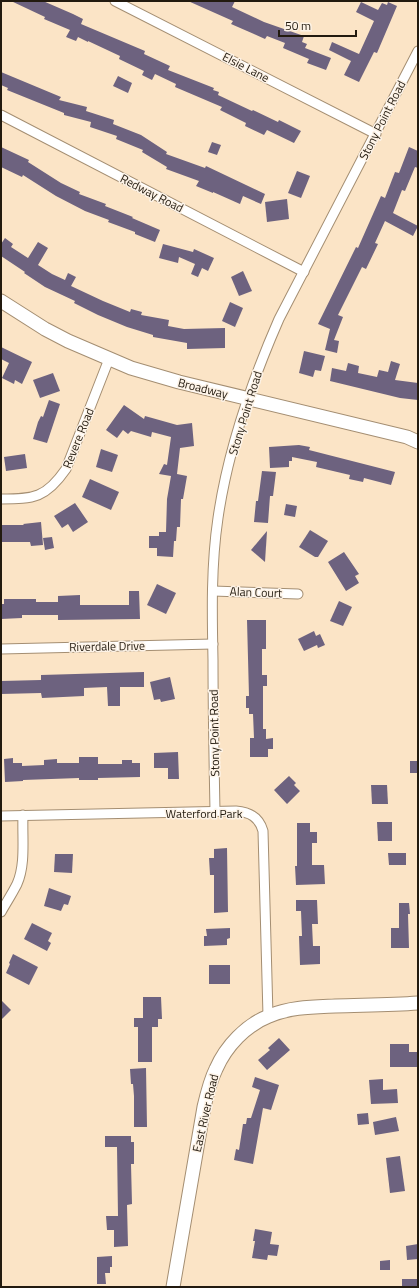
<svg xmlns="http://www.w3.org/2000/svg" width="419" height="1288" font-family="'Titillium Web',sans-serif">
<rect width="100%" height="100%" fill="#fbe4c6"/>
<g fill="#6d627f">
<polygon points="11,1 43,1 73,14 83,19 81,24 145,51 144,54 170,66 168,70 214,88 213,90 219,92 218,95 252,111 253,110 278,122 279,120 301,131 294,143 267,130 264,135 245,126 246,123 220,110 222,107 175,87 176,84 155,74 152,80 142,75 144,71 119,59 120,56 88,41 88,42 78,37 76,41 66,37 70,30 44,19 45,17"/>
<polygon points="188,1 235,1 232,7 264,22 304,36 302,42 307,44 305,48 331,58 326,70 307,63 309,59 283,48 285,43 267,36 265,39 254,34 231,24 233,21"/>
<polygon points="361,2 378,10 382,3 387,5 388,2 397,6 377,53 374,52 359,82 344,75 351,61 329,50 332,42 359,54 374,21 356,12"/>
<polygon points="1,72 61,97 59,100 87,107 86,111 114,120 113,124 141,135 167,152 166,154 205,168 206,166 265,194 261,204 243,196 240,204 213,192 213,193 196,186 199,181 166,169 167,167 142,152 143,150 116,139 117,136 90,127 91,122 64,115 64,113 7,90 8,88 1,85"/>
<polygon points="118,76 132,83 128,93 113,86"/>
<polygon points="212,142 221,145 217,155 208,152"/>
<polygon points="1,147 29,160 28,162 61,183 80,192 79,194 106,204 105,206 133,217 132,218 160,230 155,242 135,234 135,232 108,222 109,220 85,211 56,196 23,175 22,177 1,167"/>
<polygon points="409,147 418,151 418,168 415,167 405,191 402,190 393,213 418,226 413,236 385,221 375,243 378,244 366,269 362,267 338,315 343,317 334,340 339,341 337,353 325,350 330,329 318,324 356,247 358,248 381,196 385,198 395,172 399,173"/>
<polygon points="297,171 310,176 301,198 288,193"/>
<polygon points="287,199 289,219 267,222 265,202"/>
<polygon points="5,238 13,244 11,247 28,258 38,242 48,248 38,265 52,274 65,280 68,273 76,277 71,286 103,301 130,312 131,309 142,312 141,315 169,320 168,326 184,329 225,328 225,348 187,349 187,343 153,337 153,335 127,327 98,315 74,303 75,301 45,287 24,273 25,272 1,256 1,244"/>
<polygon points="163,244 193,252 194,249 214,258 208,271 202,268 198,277 191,274 195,264 179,257 178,263 159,258"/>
<polygon points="243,271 252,291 239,296 231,277"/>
<polygon points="230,302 243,308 235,327 222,321"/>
<polygon points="1,347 32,362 22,384 15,380 14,384 2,378 9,363 1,359"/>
<polygon points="304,351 325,356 321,371 315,370 313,377 299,373"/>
<polygon points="391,361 400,364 395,380 418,383 418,400 400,398 330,381 332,368 346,371 348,363 359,366 358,373 377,377 379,370 388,372"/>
<polygon points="53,373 60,391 40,398 33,380"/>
<polygon points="49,400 60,404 47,443 33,439 38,422 41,416 43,417"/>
<polygon points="124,405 144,419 145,416 177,425 192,423 194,446 180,448 177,474 187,476 183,499 181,499 180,527 177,527 176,541 174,541 173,557 157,556 157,548 149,548 149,536 159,536 159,532 166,532 167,499 171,476 159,474 164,464 167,465 171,437 152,432 151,437 131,431 128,434 123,430 117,438 106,430"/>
<polygon points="299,445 310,447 309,450 395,472 391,485 364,478 363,482 349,479 350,475 316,467 317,462 292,457 292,461 289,461 289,467 270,468 269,447"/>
<polygon points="101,449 118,455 112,472 96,467"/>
<polygon points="25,454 27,468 6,471 4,457"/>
<polygon points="262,471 276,472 273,496 270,496 268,523 254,522 256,501 258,501"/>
<polygon points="90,479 119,492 111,510 82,497"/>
<polygon points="75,503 88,522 73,532 68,524 62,528 54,516"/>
<polygon points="286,504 297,506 295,517 284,515"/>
<polygon points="41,522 43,545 31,546 30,542 1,542 1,525 24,525 23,524"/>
<polygon points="310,530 328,541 318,557 315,557 299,547"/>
<polygon points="267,531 265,562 251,550"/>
<polygon points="52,537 54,548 45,550 43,538"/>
<polygon points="344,552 359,574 355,576 359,583 346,591 328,562"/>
<polygon points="157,584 176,593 166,614 147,605"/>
<polygon points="129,591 139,591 140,619 58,620 58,615 22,615 22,618 1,619 1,604 4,604 4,599 36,599 36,602 58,602 58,596 80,595 80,605 129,605"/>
<polygon points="339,601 352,607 343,626 330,621"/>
<polygon points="247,620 266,620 266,649 262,649 262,675 267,675 267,686 263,686 263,729 266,729 266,739 273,738 273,749 268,749 268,757 250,757 250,738 254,738 253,714 249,714 249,708 246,708 246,696 249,696"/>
<polygon points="314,631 316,636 320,634 325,645 318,648 317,645 304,651 298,639"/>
<polygon points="144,672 144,687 120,687 120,706 108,706 107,687 84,688 84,696 42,698 41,693 1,694 1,681 41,680 41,675"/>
<polygon points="170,677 175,699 161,702 160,699 154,700 150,682"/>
<polygon points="178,752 179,779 168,779 168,768 154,768 154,753"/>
<polygon points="79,757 98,757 98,764 122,764 122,760 132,760 132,763 140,763 140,777 98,778 98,780 79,780 79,778 23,780 23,781 5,782 4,759 13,758 13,763 22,763 22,766 44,765 44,760 57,759 57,763 79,763"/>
<rect x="410" y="761" width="8" height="12"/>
<polygon points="289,776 296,783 294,785 300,791 287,804 274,790"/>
<polygon points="371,785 387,785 388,804 372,804"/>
<polygon points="377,822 392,822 392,841 378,841"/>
<polygon points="297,823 310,823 310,832 317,832 317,843 312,843 312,865 324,865 325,884 296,885 295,866 297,866"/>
<polygon points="227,848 228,912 214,913 214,875 210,875 209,858 214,858 214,849"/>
<polygon points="388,853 406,853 406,865 389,865"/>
<polygon points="55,854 73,854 72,873 54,872"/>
<polygon points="49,888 71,896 68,905 64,904 61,911 44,906"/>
<polygon points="296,900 317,900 318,924 312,924 313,946 320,946 320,964 300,965 299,936 302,936 301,911 296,911"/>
<polygon points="399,903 409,903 410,914 408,914 409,948 391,948 391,928 399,928"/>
<polygon points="32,923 52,933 48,941 51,943 47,951 24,939"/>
<polygon points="230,928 230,938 227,939 227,945 204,946 204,936 207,936 206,929"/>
<polygon points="13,954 38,967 29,985 6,973 10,964 9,963"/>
<rect x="209" y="965" width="21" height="19"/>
<polygon points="143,997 161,997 162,1019 158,1019 158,1027 152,1027 152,1062 138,1062 138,1027 134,1027 134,1018 143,1018"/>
<polygon points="1,1000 11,1010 1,1020"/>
<polygon points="279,1038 290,1050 267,1070 258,1060 270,1050 268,1048"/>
<polygon points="390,1044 409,1044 409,1052 418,1052 418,1067 390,1067"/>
<polygon points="146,1068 147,1127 134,1127 134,1096 133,1084 131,1084 130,1069"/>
<polygon points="255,1077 279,1085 271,1110 263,1108 253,1164 234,1160 236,1149 239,1150 243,1124 246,1124 247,1118 251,1118 260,1090 252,1087"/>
<polygon points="383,1079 383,1090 397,1089 398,1103 371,1104 369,1080"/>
<polygon points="368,1113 369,1124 358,1125 357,1114"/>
<polygon points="396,1117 399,1131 375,1135 373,1122"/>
<polygon points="105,1136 131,1136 131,1142 134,1142 134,1164 131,1164 132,1204 127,1205 128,1246 114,1247 114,1230 107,1230 106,1216 118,1216 117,1147 105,1147"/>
<polygon points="400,1156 405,1191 390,1193 386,1158"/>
<polygon points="255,1229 272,1232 270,1244 279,1245 277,1256 268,1255 267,1260 252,1258 255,1241 253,1241"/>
<polygon points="418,1244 418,1259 407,1260 406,1246"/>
<polygon points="112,1256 112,1267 110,1267 110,1273 105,1273 106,1284 97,1284 97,1257"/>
<polygon points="390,1260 390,1270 380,1270 380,1261"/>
<rect x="402" y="1279" width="16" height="8"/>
</g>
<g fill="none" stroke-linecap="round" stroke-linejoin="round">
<g stroke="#a48e72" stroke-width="11">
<g id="street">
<polyline points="115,1 376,134"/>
<polyline points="1,115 304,272"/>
<path d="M1,499C34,499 46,498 66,469L109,359"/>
<polyline points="213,591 298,594"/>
<polyline points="1,649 213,644"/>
<path d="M215,811C214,761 213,710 213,660C212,613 211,565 218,518C228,449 251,383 279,319L418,51"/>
<path d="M1,816L236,811C250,812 259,817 263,831L268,1016"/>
<path d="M1,912C6,903 12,894 17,884C26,864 22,837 23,815"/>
</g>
</g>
<g stroke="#a48e72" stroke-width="15">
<g id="secondary">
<polyline points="1,301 45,329 68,341 131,368 179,382 407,437 418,442"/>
<path d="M173,1287L204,1107C207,1094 210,1081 216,1069C226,1046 246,1025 269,1016C290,1007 313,1007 335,1006C363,1005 390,1005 418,1003"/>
</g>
</g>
<use href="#street" stroke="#fff" stroke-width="9"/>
<use href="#secondary" stroke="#fff" stroke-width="13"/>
</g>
<g text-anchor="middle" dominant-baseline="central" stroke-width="3" stroke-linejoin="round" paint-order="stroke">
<g font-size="12" fill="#221a0f" stroke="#fdf3e7">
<text transform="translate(246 67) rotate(27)">Elsie Lane</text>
<text transform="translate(382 120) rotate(-63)">Stony Point Road</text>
<text transform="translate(152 193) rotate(27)">Redway Road</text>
<text transform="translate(203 388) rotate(14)">Broadway</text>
<text transform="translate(245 413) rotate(-73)">Stony Point Road</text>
<text transform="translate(78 438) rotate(-68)">Revere Road</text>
<text transform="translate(256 592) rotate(2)">Alan Court</text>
<text transform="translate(107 646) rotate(-1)">Riverdale Drive</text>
<text transform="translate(214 733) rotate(-91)">Stony Point Road</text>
<text x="204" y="813">Waterford Park</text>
<text transform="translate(205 1113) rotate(-77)">East River Road</text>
</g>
</g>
<rect width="419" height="1288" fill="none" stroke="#221a0f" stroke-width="4"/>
<path d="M279 30v6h77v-6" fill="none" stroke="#221a0f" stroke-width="2"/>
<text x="285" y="30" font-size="12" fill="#221a0f" stroke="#fdf3e7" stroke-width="3" paint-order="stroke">50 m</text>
</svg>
